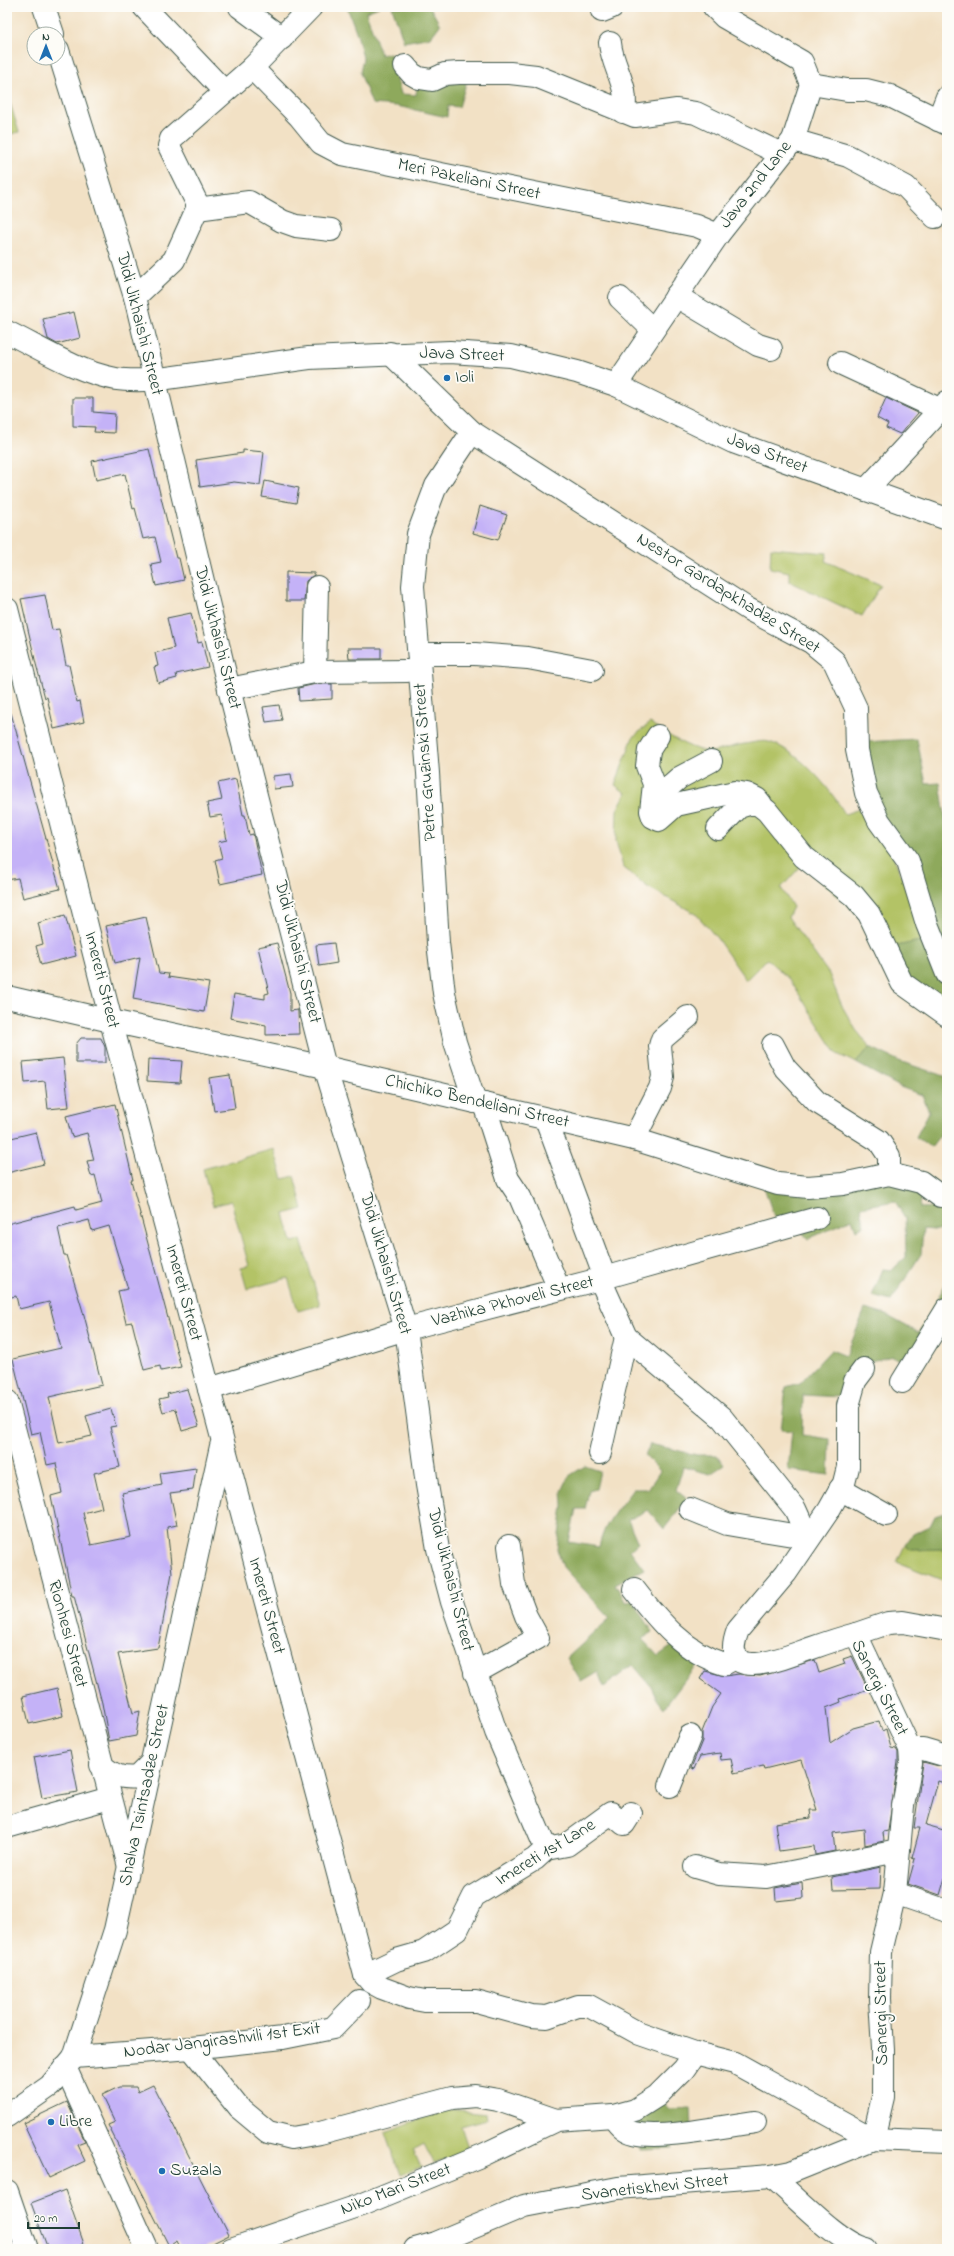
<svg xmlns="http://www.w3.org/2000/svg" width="954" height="2256" font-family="'Indie Flower',sans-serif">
<rect width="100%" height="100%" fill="#fdfcf7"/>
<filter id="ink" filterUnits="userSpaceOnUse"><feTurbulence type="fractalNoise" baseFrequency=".025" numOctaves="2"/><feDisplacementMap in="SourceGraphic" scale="8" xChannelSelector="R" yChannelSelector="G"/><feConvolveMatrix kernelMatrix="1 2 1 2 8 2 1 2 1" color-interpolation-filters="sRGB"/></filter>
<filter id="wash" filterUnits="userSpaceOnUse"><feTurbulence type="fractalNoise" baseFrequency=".012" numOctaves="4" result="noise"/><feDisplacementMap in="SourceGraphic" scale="16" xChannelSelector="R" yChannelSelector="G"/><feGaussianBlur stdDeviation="0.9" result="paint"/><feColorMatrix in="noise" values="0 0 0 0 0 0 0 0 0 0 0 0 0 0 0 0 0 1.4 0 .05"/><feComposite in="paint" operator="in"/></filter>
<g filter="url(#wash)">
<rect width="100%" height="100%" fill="#f2e1c5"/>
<g fill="#b3c366" stroke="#69804d">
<polygon points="7,93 19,132 7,135"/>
<polygon points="771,548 827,553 825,561 881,585 862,616 789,581 789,572 770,568"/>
<path d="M650,723C668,735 685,747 707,752C714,753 735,745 745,744C752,743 763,740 769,742C798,750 831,789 845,814L859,809L892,853L909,894L924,940L893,947L803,864L781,888L793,907L788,917L829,974L842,1006L856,1030L870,1047L856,1063L837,1054L790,980L767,959L746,980L716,937L696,914L646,886L623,867L616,841L617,810L626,793L615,785L633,737Z"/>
<polygon points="274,1149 283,1179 294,1176 303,1209 284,1214 292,1242 301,1240 320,1305 298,1311 288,1278 247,1289 241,1268 249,1266 231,1201 213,1206 203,1169"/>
<polygon points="905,1545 911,1550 940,1549 947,1552 947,1582 897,1562"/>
<polygon points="448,2109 486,2113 487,2119 461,2126 469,2151 434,2164 424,2144 413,2150 421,2167 400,2175 385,2132"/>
</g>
<g fill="#8ea95b" stroke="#567348">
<polygon points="347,7 379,7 366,12 381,55 390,53 401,94 416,95 417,86 467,80 459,107 448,106 447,117 397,106 372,104 360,73 363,58 357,34"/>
<polygon points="392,7 430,7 440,25 431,37 404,42"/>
<polygon points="917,739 926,784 940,783 947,828 947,963 877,804 864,742"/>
<polygon points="924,940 947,980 947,1010 908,978 893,947"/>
<polygon points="870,1047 899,1061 947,1077 947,1126 931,1147 916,1137 929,1112 922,1095 900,1087 856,1063"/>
<polygon points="887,1182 922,1193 920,1208 943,1207 947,1201 947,1316 915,1369 893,1356 854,1365 840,1397 803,1395 802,1435 830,1439 829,1475 788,1470 792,1431 781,1430 786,1387 800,1383 831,1350 846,1356 865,1309 886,1315 919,1333 946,1283 944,1231 923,1229 921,1254 891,1301 872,1296 883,1269 892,1270 906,1257 905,1218 895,1201 861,1207 864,1225 856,1230 852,1219 808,1239 801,1231 776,1223 763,1184"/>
<path d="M650,1444L697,1455H717L724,1465L710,1474L683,1467L676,1490L687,1499L664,1529L648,1510L628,1520L638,1543L630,1550L644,1569L615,1584L626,1602L633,1601L653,1632L642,1639L658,1656L675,1644L698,1663L664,1708L657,1699L651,1686L633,1665L604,1687L598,1672L581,1682L567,1658L610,1618L563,1567L557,1549L563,1506L562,1491L569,1476L585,1466L600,1471L596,1489L589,1491L585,1509H576L569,1542L599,1547C604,1522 618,1510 633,1489H648L660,1471L645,1456Z"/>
<polygon points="947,1512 947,1552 940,1549 911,1550 905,1545 913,1534 930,1526 935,1516"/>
<polygon points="660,2099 669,2109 691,2108 692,2129 671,2130 672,2149 640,2150 639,2117"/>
</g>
<g id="blocks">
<g fill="#c4b2f7">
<polygon points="74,312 80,338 57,344 48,339 43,319"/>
<polygon points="73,398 93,398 93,412 115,414 114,433 94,432 95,427 73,426"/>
<polygon points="886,398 918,413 900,434 886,428 888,424 877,418"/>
<polygon points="149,449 176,558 179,558 184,580 156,586 151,564 161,562 155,537 143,539 135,508 133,509 125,474 96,480 92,461"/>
<polygon points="243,450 264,452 260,485 234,482 200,487 196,460 243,453"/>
<polygon points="265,481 299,488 296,503 262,497"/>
<polygon points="480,506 507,515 498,540 473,533"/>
<polygon points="286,572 314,573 314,575 306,581 304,601 286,601"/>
<polygon points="45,595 52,630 59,629 66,665 69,665 77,702 80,701 84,722 54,729 47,697 45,698 36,664 21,599"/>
<polygon points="191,613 198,643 202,642 208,667 176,674 177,678 158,683 154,667 158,666 155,653 174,648 167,618"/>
<polygon points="348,648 381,648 381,659 349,659"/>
<polygon points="316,684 332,684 332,699 299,701 298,688"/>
<polygon points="279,705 282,720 266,722 263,707"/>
<polygon points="7,713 11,713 60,889 23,898 18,878 7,880"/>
<polygon points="291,774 293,787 274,789 273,776"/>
<polygon points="236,779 243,815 245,815 249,835 253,834 262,875 220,884 215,860 222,858 218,842 227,840 222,815 210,817 207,803 222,800 218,783"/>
<polygon points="65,915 76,956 41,965 36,946 43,944 38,923"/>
<polygon points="146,917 159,973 169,974 168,977 209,983 204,1012 133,999 140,957 115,963 106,926"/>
<polygon points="277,943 290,993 290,1011 298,1010 298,1013 299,1034 266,1035 266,1025 230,1018 234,994 265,999 265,994 269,993 258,947"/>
<polygon points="334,943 337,963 319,966 316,945"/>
<polygon points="81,1038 101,1038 105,1047 105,1063 76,1063 76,1044"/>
<polygon points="63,1058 69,1107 48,1109 45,1081 25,1083 23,1062"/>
<polygon points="148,1059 182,1061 180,1083 147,1081"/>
<polygon points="230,1075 235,1108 214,1111 209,1078"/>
<polygon points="115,1104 133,1180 131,1180 181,1367 161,1371 160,1366 144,1370 132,1322 126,1323 118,1291 128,1289 109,1226 92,1231 89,1220 58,1228 64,1255 66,1255 84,1315 102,1385 49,1397 59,1443 92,1436 86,1416 111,1409 116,1426 110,1427 120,1467 94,1473 102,1508 83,1513 91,1545 131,1537 122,1493 162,1485 160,1473 196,1468 193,1490 170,1493 177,1525 167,1527 172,1573 158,1648 118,1654 133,1713 140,1711 136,1736 109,1741 102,1703 74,1596 72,1596 51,1496 62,1493 56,1463 47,1465 40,1432 31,1434 13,1359 61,1348 49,1302 19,1309 16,1296 7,1298 7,1224 75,1206 76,1210 102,1203 95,1175 91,1176 87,1161 94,1160 87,1133 72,1137 66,1116"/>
<polygon points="36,1132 44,1164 7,1173 7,1139"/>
<polygon points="187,1389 199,1426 182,1431 176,1409 163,1412 159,1399 168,1397 167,1394"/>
<polygon points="852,1656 868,1689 840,1699 841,1702 826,1708 830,1743 853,1728 879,1721 882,1731 886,1729 891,1748 896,1749 898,1752 898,1762 888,1831 883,1832 884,1841 865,1845 864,1829 833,1833 835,1851 815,1855 814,1846 779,1851 775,1823 811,1818 810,1810 817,1810 801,1760 764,1769 763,1766 734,1773 731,1759 721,1760 720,1753 700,1756 694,1769 691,1768 702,1741 702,1732 712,1707 721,1694 700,1679 705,1671 725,1676 739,1674 760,1676 815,1660 819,1673 845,1664 843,1659"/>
<polygon points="57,1688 63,1716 29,1724 23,1696"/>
<polygon points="70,1750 78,1792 42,1798 34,1757"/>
<polygon points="923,1762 947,1768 947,1784 938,1781 926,1825 947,1831 947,1871 940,1895 908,1884 915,1859 912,1858 920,1828 914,1828"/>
<polygon points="881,1867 880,1889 833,1890 832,1877"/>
<polygon points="802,1883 803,1898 776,1901 775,1888"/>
<polygon points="153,2085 229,2235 201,2249 181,2249 177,2241 169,2246 108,2125 115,2122 102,2095 119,2087 136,2087 138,2092"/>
<polygon points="67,2102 85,2141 77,2144 85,2161 49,2178 23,2123"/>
<polygon points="65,2190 84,2244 71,2249 48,2249 31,2203"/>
</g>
</g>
</g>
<g filter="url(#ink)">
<use href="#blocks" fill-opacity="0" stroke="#3f564a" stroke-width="1"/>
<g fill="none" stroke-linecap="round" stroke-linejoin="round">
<g stroke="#3f564a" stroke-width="24">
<g id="minor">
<polyline points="44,7 53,34"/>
<polyline points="144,7 224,91"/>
<polyline points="240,7 282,38"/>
<polyline points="602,11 612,7"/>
<path d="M610,43C612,67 631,89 623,112"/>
<polyline points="58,50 135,297 224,669 325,1067 406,1329 427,1485 438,1549 452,1602 496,1732 546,1849"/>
<polyline points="405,66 412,74 419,78 432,80 445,74 459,73 510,73 536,76 635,116 677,110 696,113 781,154"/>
<polyline points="252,68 299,116 321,143 342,154 697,226 718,235"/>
<polyline points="811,84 847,90 866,90 890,96 947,124"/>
<polyline points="938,120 947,97"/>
<polyline points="793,140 848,156 906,187 935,217"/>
<polyline points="197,209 249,202 282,221 296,226 331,230"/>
<polyline points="676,296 758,345 771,349"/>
<polyline points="135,297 174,260 197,209 197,203 169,146 171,139 252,68 311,7"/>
<polyline points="620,298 653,330"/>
<path d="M7,332C42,349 77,372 116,379C128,381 141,380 153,380L309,358L450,352L511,356L577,372L616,385L733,442L947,519"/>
<polyline points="390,353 472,432 748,609 811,642 834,661 856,708 857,750 866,793 879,821 908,861 927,924 947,974"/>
<polyline points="840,363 939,409"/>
<polyline points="616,385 718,235 793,140 811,84 802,62 724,17 714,7"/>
<polyline points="472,432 436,486 418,534 413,586 428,773 438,943 444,993 455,1042 475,1102"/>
<polyline points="866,490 947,402"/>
<polyline points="7,609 111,1021 365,1975 371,1982 382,1988 409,1998 425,2001 476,2001 531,2016 547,2017 578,2006 589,2006 640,2034 695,2053 735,2063 873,2139"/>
<polyline points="419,654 475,654 528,658 592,670"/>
<polyline points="315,672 317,587"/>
<polyline points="229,689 315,672 407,671"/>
<polyline points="658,736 649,750 647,766 654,784 651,811 653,817 659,820 676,805 735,792 747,794 757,799 761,804"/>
<polyline points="653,801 679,778 711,761"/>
<polyline points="718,829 739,807 749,804 758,804 767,811 804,857 854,896 869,914 902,983 947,1015"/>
<polyline points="7,997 111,1021 325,1067 634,1139 778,1184 808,1187 820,1186 843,1184 889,1174 921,1182 940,1196"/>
<polyline points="773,1045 785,1068 817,1102 879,1141 889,1156 889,1174"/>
<polyline points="484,1104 508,1179 520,1197 559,1289"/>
<polyline points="546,1119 605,1278"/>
<polyline points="634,1139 660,1088 663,1077 660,1046 662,1039 688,1017"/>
<polyline points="600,1279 626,1337 722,1418 795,1509 804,1529 805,1543"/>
<path d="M864,1369L855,1381L848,1406V1467L844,1483L829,1510L786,1573L738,1630C716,1688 788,1656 812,1648C826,1643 841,1638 856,1634L910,1749L911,1763L903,1806L895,1893L881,1952L880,1999L883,2049V2097L873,2139"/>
<polyline points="902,1382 947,1309"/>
<polyline points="209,1389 406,1329 600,1279 817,1218"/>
<polyline points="7,1401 128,1863"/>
<polyline points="600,1453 626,1337"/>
<polyline points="840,1489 886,1515"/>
<polyline points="690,1509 727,1524 805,1537"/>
<path d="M634,1589C658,1620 685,1653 724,1664L737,1657"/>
<polyline points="856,1634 888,1623 903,1622 947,1630"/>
<polyline points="475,1673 538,1638 526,1616 514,1584 509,1546"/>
<polyline points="910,1749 923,1749 947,1756"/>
<path d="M101,1765C113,1775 122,1779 137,1777L152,1762"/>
<polyline points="670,1786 690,1736"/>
<polyline points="7,1827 110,1798"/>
<polyline points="695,1867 719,1874 766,1877 898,1851"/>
<polyline points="895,1893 947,1911"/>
<polyline points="365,1975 396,1960 424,1952 457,1930 474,1896 535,1859 546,1849 567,1845 611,1813 624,1824 631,1813"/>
<polyline points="191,2048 238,2107 268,2132 292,2138 320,2133 452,2098 475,2096 498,2100 556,2120 613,2116 635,2110 657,2096 684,2069 695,2053"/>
<polyline points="74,2057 191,2048 283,2038 333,2028 359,2001"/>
<polyline points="65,2067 147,2249"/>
<polyline points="7,2116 50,2086 74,2057 115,1930 221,1446"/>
<path d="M613,2116C618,2124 624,2131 634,2133C663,2140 723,2126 755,2122"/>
<path d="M771,2176C795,2196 838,2243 866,2249"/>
<polyline points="7,2191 27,2249"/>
<polyline points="231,2249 361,2205 483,2155 556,2120"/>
<polyline points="415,2249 436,2243 524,2206 618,2188 771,2176 791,2172 873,2139 947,2142"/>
</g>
</g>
<use href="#minor" stroke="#fff" stroke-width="22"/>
</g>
</g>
<g fill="#1f6fb2" stroke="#fdfcf7" stroke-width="1.5">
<circle cx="447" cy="378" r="4"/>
<circle cx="51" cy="2122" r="4"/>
<circle cx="162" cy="2171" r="4"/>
</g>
<g text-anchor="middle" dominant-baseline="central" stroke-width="3.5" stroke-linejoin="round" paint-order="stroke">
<g font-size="18" fill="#1f3d34" stroke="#fdfcf7">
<text transform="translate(469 180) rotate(12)">Meri Pakeliani Street</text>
<text transform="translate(756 185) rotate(-52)">Java 2nd Lane</text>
<text transform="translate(139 324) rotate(76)">Didi Jikhaishi Street</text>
<text transform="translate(462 355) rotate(2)">Java Street</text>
<text transform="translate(767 454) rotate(21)">Java Street</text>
<text transform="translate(728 594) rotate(32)">Nestor Gardapkhadze Street</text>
<text transform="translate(217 638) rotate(76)">Didi Jikhaishi Street</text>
<text transform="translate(426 762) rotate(-94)">Petre Gruzinski Street</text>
<text transform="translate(297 952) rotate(76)">Didi Jikhaishi Street</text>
<text transform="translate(101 980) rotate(76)">Imereti Street</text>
<text transform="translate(477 1102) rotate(13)">Chichiko Bendeliani Street</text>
<text transform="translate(385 1264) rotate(74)">Didi Jikhaishi Street</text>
<text transform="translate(183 1293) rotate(75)">Imereti Street</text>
<text transform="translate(513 1302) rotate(-14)">Vazhika Pkhoveli Street</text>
<text transform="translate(450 1580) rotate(76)">Didi Jikhaishi Street</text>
<text transform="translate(266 1606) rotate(75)">Imereti Street</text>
<text transform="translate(67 1634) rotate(75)">Rionhesi Street</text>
<text transform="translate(879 1688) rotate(63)">Sanergi Street</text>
<text transform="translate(145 1795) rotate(-78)">Shalva Tsintsadze Street</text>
<text transform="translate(546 1853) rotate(-31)">Imereti 1st Lane</text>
<text transform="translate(882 2013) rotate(-91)">Sanergi Street</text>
<text transform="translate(222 2041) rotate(-7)">Nodar Jangirashvili 1st Exit</text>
<text transform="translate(655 2188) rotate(-6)">Svanetiskhevi Street</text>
<text transform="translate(396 2190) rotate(-21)">Niko Mari Street</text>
</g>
<g font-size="18" fill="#1f3d34" stroke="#fdfcf7" text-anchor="start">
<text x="455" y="378">Ioli</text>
<text x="59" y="2122">Libre</text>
<text x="170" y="2171">Suzala</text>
</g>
</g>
<rect width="954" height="2256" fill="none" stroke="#fdfcf7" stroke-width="24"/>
<g transform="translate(46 46)"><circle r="19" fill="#fdfcf7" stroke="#a4b0a9"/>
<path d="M0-3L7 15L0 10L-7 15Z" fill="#1f6fb2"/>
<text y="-6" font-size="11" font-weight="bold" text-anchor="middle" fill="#1f3d34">N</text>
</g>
<path d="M28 2222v6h51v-6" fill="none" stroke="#1f3d34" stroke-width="2"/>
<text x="34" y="2222" font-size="12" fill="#1f3d34" stroke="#fdfcf7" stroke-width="3" paint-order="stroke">20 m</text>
</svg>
